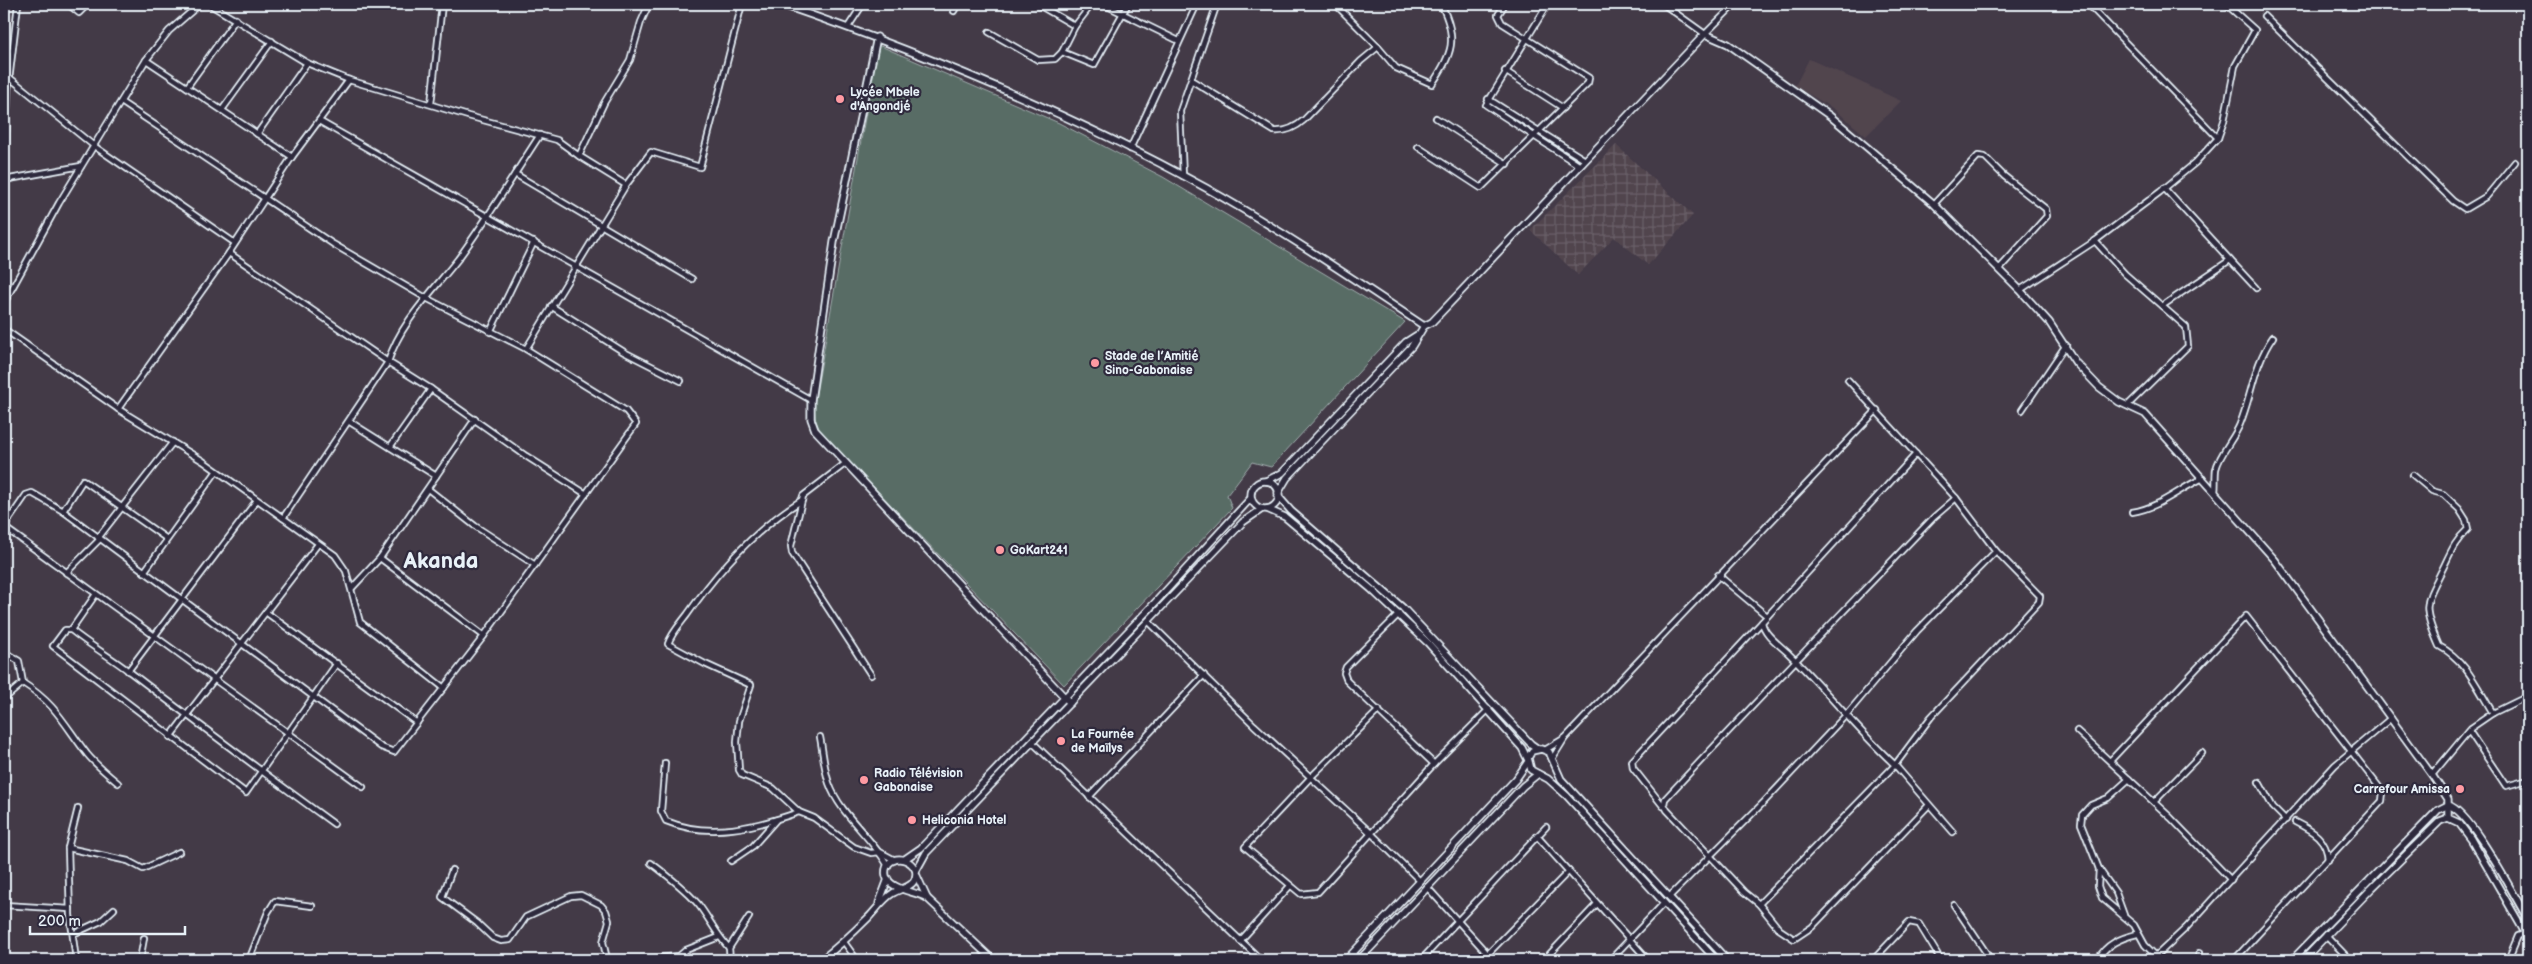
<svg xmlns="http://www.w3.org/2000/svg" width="2532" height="964" font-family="'Balsamiq Sans',sans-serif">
<defs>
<pattern id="industrial-grid" width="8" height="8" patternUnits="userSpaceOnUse" patternTransform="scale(1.25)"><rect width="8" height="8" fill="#51454e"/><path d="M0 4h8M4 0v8" fill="none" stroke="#6a6068"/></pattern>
</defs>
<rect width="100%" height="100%" fill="#433a47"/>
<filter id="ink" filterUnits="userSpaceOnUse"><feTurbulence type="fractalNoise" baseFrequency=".02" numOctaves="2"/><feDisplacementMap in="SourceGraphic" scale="10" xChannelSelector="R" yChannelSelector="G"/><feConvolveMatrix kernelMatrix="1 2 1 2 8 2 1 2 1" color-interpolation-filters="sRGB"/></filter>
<g filter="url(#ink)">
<polygon fill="#51454e" points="1809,59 1858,81 1901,101 1866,136 1834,109 1795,86"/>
<polygon fill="url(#industrial-grid)" points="1616,145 1693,215 1648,265 1614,237 1578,275 1530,230"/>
<polygon fill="#596c65" stroke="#a0aeae" points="878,45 1059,123 1163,177 1405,322 1271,467 1252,462 1227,495 1232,508 1064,685 820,431 815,418 814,405"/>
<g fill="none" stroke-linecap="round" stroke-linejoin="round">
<g stroke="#e8f1f8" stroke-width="8">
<g id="street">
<polyline points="68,4 79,13 88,4"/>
<polyline points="209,4 307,63 349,80 468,116 557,140 579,156 626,185"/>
<polyline points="1037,4 1075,26"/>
<polyline points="1103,4 1179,41"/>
<path d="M1335,4L1378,47L1396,68L1432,84C1453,53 1458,39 1441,4"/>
<polyline points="1548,4 1486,105 1580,166"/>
<polyline points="1663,4 1705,34 1735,4"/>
<polyline points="2088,4 2218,138"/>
<polyline points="954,11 958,4"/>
<polyline points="2264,16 2453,201 2465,209 2487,196 2515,162"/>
<polyline points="848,27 863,4"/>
<polyline points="989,32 1038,60 1055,59 1062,52 1075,26 1092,4"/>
<polyline points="4,51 12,51"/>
<polyline points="1062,52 1094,65 1128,4"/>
<polyline points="146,60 292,157"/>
<polyline points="1505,71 1563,108"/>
<polyline points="10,78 94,146 235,243"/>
<polyline points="349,80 292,157 229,253 388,362 431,389 526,456 586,494"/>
<path d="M1191,80L1274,131C1286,132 1295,128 1304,120L1361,61L1378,47"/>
<polyline points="187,87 236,19"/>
<polyline points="1488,99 1585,160"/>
<polyline points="431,104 442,4"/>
<polyline points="222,110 272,41"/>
<polyline points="1436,118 1507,164"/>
<polyline points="319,121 811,400"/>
<polyline points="257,134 307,63"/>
<polyline points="1418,147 1481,188 1588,83 1589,78 1502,23 1498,15 1505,4"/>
<polyline points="1130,149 1197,4"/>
<polyline points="579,156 604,103 630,60 641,22 649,4"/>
<polyline points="515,174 692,279"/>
<polyline points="1183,176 1180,111 1217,4"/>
<polyline points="4,179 8,89 18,4"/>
<polyline points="4,180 81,166"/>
<polyline points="2164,188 2230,260"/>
<polyline points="1934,204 1978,156 1985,157 2004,176 2046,209 2047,216 2000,268"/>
<polyline points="2095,241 2125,274 2186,327 2188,346 2128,405"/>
<polyline points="2020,290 2095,241 2160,192 2195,163 2218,138 2224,121 2235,66 2255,30 2226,4"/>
<polyline points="4,303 59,203 146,60 169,31 200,4"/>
<polyline points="551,306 624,352 681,381"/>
<polyline points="2162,306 2230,260 2256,288"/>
<polyline points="4,329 118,409 203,461 335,555 346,571 360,622 444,688"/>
<polyline points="490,332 534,242"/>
<polyline points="526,349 626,185 651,152 700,167 742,4"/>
<polyline points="118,409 229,253"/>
<polyline points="2022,410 2066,345"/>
<polyline points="350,422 436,476"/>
<polyline points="390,447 431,389"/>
<path d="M1916,454L1762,622C1764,635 1780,645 1789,654C1826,690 1857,730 1895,765L1759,904L1744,892L1667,810L1664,804L1665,799C1753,704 1844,611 1934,517L1956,498"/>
<polyline points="846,463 803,496 791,546 792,553 871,675"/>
<path d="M2413,475L2432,491L2443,494L2459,509L2466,520L2468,529C2456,540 2452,549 2445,564C2426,603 2420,603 2439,646C2466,660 2477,687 2493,713"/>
<polyline points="428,489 475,526 535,565"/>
<path d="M2215,492C2216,485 2215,476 2216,469C2220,453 2234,439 2240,424C2252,394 2254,364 2273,337"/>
<path d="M802,500C755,529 719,569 687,615C681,623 671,634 668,644L705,664L751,685L739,721L737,742L739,770L742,775L773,788L799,812L814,818L854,847L871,853L880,852L895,860"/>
<polyline points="63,511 83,480 167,539"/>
<path d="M2132,512C2159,508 2179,489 2203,478"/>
<path d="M283,518L388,362C400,323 433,291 458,259C487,220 513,176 540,135"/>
<polyline points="4,527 26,495 32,493 63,511 381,747 394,752 484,636 636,424 626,411 526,349 426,298 333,244 121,102"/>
<polyline points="4,527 363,787"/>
<polyline points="98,538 173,442"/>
<polyline points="380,558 484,636"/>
<polyline points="144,572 216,472"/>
<polyline points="66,573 100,539"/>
<polyline points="1718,575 1767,616"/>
<polyline points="352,588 380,558 475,419"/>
<polyline points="267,613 417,723"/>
<polyline points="1399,614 1346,667 1344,673 1347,681 1434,764"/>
<polyline points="1148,621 1254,725 1372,834 1420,881"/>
<polyline points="71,630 96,594"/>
<path d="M4,652L19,661L23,683C56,704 64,724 87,754C96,765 107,774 118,783"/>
<polyline points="128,671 257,500"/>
<polyline points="4,699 23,683"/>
<polyline points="1379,710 1310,778 1245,847 1301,894 1318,892 1434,764 1489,709"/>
<polyline points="2077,731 2171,818 2231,880"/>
<polyline points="2469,731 2506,786 2528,780"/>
<polyline points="170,737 318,544"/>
<path d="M820,737C823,752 824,769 829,783C840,815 872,837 888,866"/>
<polyline points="1565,738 1877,410"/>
<polyline points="1032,742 1261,960"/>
<polyline points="1545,750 1565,738 1552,759"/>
<polyline points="2110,761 2246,616 2383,792 2382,801 2234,960"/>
<path d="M665,763L661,811L666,821C709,839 756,827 799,812"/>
<polyline points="2432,775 2471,728 2493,713 2528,696"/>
<polyline points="2129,779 2108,798 2091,805 2082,815 2081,824 2099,869 2098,886 2102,898 2134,925 2145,945 2160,960"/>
<polyline points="2259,782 2273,807 2286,820"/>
<polyline points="1089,797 1204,675"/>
<polyline points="2154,802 2202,753"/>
<polyline points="1663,806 1633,768 1632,761 1762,622"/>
<path d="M2295,822C2313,831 2327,839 2328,860"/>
<path d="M334,824C265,774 197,723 130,672C111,657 89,645 71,630H65L53,646L246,793L337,663"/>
<polyline points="1953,832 1895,765 1931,717 2039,602 2040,596 1996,551"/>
<polyline points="1537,836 1648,960"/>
<polyline points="68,848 128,861 143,869 179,852"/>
<polyline points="731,861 753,846 776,820"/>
<path d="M651,863C667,875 684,888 698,904C709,918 716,934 729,948"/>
<polyline points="2099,869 2116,893 2124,915"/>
<polyline points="452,870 442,897 477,923 493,938 501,941 510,940 526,917 571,896 581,895 601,905 606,911 609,921 603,942 607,959 647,959 679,956 686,950 719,937"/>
<polyline points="1427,887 1493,960"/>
<polyline points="1669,897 1764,802 1847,714 1917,631 1996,551 1956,498 1848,380"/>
<polyline points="1759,904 1779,929 1794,939 1812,927 1928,806"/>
<polyline points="4,905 70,909"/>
<polyline points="1954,905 1991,960"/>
<polyline points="73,934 101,921 114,909"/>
<polyline points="2326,935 2350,960"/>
<polyline points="1240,941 1290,886"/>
<polyline points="844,942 857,960"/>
<polyline points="2156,956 2186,928 2335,765 2391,718"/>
<polyline points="76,960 70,915 68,848 78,808"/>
<polyline points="140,960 144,938"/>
<polyline points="249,960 268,912 275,901 312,906"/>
<polyline points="730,960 729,948 749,917"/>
<polyline points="1421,960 1546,827"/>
<polyline points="1482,960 1569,871"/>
<polyline points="1544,960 1597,904"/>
<polyline points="1610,960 1664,903"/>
<polyline points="1873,960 1909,922 1919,924 1941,960"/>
<path d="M2098,960C2105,944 2121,938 2137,934"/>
<polyline points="2197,960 2199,953"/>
<polyline points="2508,960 2518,936 2526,933"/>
</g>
</g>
<g stroke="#e8f1f8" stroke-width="9">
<g id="secondary">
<path d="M780,4C926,54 1070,113 1206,188C1281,230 1352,278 1424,326"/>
<polyline points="877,37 834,242 811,400 811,419 815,430 1070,703"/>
<polyline points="1266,481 1282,473 1406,342 1417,335"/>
<circle cx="1265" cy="495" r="14"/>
<polyline points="1278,493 1287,478 1412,346 1424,326 1432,322 1705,34 1728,44 1830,116 1934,204 2020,290 2049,322 2076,363 2099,387 2119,402 2145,414 2275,560 2432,775 2448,799 2448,818"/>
<polyline points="1278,496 1291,511 1403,608 1531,744 1538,749"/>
<polyline points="1267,509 1285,517 1371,589 1428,643 1522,748 1528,760"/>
<polyline points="905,859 921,848 1151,607 1251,498"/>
<polyline points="916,871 926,853 1243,522 1262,509"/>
<polyline points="917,876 927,898"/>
<polyline points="879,903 888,879"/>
<path d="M821,960C838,947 853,933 868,918C876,910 883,899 893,893C904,887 917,887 916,871C908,852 882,857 886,876C890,890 915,891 927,898L993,960"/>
<polyline points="1346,960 1516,779 1527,763"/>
<polyline points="1359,960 1523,786 1538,774"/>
<polyline points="1716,960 1567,796 1548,779 1531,770 1528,758 1532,751 1541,749 1549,752 1561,779 1727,960"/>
<path d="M2292,960L2438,810L2448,805C2471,811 2514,896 2528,919"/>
<polyline points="2303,960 2371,889 2440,821 2448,818 2459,823 2471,839 2528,938"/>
</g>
</g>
<use href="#street" stroke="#2f2a3d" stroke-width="4.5"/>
<use href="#secondary" stroke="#2f2a3d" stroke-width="5.5"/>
</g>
</g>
<g fill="#ff9aa2" stroke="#2f2a3d" stroke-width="2">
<circle cx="840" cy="99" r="5"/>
<circle cx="1095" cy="363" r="5"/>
<circle cx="1000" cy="550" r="5"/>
<circle cx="1061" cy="741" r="5"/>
<circle cx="864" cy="780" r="5"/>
<circle cx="2460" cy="789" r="5"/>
<circle cx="912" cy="820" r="5"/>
</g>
<g text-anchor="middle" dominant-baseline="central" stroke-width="4.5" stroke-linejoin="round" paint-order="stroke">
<g font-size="12" font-weight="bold" fill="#e8f1f8" stroke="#2f2a3d" text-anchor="start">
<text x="850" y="92">Lycée Mbele<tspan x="850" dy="14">d'Angondjé</tspan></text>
<text x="1105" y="356">Stade de l’Amitié<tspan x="1105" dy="14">Sino-Gabonaise</tspan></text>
<text x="1010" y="550">GoKart241</text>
<text x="1071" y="734">La Fournée<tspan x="1071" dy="14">de Maïlys</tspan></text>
<text x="874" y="773">Radio Télévision<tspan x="874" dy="14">Gabonaise</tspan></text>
<text x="2450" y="789" text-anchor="end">Carrefour Amissa</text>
<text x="922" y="820">Heliconia Hotel</text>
</g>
<g font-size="22" font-weight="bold" fill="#e8f1f8" stroke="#2f2a3d">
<text x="441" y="561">Akanda</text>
</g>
</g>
<rect width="2532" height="964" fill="none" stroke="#2f2a3d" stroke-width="20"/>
<rect x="10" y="10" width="2512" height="944" fill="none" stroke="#e8f1f8" stroke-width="2" filter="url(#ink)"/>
<path d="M30 926v8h155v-8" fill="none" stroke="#e8f1f8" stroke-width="2.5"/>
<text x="38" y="926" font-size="15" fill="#e8f1f8" stroke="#2f2a3d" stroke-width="4" paint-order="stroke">200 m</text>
</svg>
